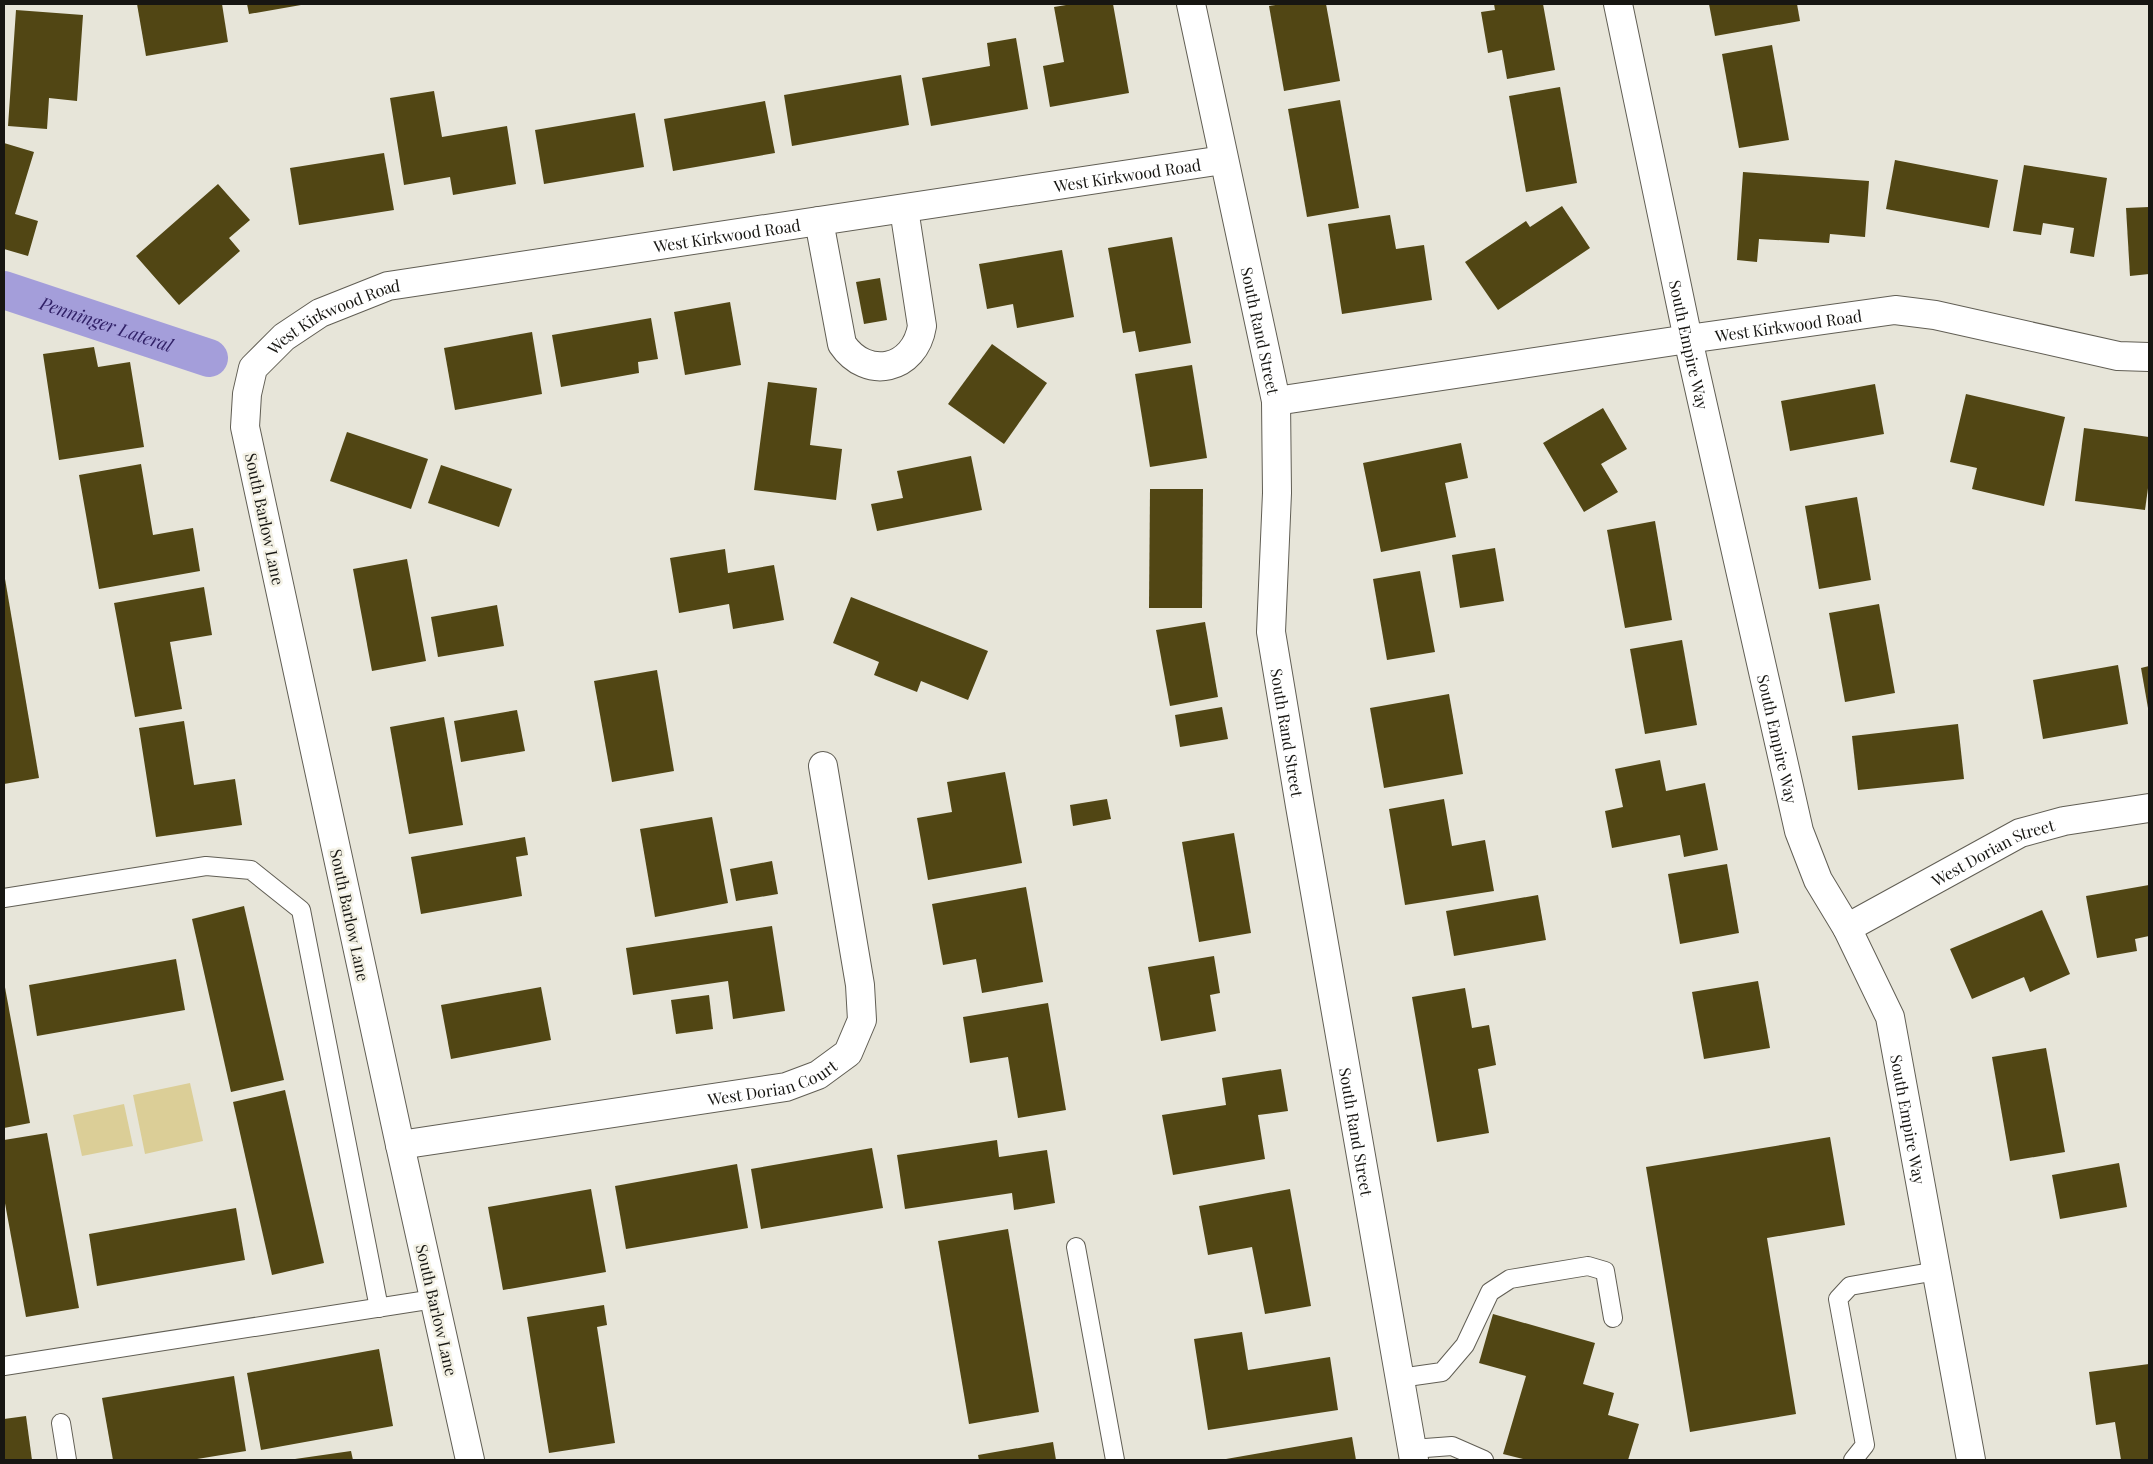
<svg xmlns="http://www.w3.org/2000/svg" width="2153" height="1464" font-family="'Playfair Display',serif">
<rect width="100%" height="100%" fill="#e7e5d9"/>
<g fill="#dbce97">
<polygon points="190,1083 203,1141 145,1154 133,1095"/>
<polygon points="124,1104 133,1146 82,1156 73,1115"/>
</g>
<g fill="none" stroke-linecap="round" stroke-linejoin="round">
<path stroke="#a49eda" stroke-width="38" id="s1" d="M4,290L209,358"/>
</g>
<g fill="#514614">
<polygon points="137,4 222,4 228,42 146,56"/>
<polygon points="247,4 301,4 301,5 249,14"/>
<polygon points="1072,4 1113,4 1129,93 1050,107 1043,66 1064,62 1054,7"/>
<polygon points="1283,4 1326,4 1340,81 1284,91 1269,6"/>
<polygon points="1494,4 1543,4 1555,70 1507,79 1502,50 1488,53 1481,12 1495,10"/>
<polygon points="1709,4 1797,4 1800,21 1715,36"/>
<polygon points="16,10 83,15 77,101 49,98 47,129 8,126"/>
<polygon points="1016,38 1028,109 931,126 922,78 990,66 987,43"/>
<polygon points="1772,45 1789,140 1739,148 1722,54"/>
<polygon points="901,75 909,125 792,146 784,95"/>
<polygon points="1560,87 1577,183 1526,192 1509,96"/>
<polygon points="434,91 442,137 507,126 516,184 453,195 450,177 404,185 390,98"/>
<polygon points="1340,100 1359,208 1307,217 1288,109"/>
<polygon points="765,101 775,153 673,171 664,119"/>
<polygon points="635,113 644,167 544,184 535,130"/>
<polygon points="4,143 34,152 15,214 38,221 28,256 4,249"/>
<polygon points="384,153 394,210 299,225 290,168"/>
<polygon points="1895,160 1998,180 1989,228 1886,209"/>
<polygon points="2024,165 2107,178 2094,257 2070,253 2074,228 2043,223 2041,235 2013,231"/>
<polygon points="1743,172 1869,181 1865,237 1830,234 1829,243 1759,239 1757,262 1737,260"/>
<polygon points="218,184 250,220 229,238 240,251 179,305 136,256"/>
<polygon points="1562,206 1590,248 1498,310 1465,262 1526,221 1530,227"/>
<polygon points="2149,207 2149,274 2130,276 2126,208"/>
<polygon points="1390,215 1396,249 1424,245 1432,300 1342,314 1328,224"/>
<polygon points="1172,237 1191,343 1139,352 1135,331 1123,333 1108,248"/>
<polygon points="1062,250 1074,317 1017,328 1013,304 987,309 979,264"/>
<polygon points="880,278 887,320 864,324 856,282"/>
<polygon points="730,302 741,365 685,375 674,312"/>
<polygon points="651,318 658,359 638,362 639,373 561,387 552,335"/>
<polygon points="532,332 542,394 455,410 444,348"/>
<polygon points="992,344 1047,383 1004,444 948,404"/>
<polygon points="94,347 98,367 130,362 144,447 59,460 43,354"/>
<polygon points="1192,365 1207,458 1150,467 1135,374"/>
<polygon points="768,382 817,388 810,445 842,449 836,500 754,490"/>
<polygon points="1875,384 1884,434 1790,451 1781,401"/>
<polygon points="1966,394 2065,417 2044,506 1972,489 1977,468 1950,462"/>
<polygon points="1603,408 1627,449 1601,464 1618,492 1584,512 1543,443"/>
<polygon points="2084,428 2149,437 2149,481 2145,510 2075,501"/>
<polygon points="347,432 428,459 411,509 330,481"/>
<polygon points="1461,443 1468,478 1445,483 1456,537 1381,552 1363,463"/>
<polygon points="971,456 982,510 877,531 871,504 903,498 897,471"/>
<polygon points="141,464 153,535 193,528 200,571 99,589 79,475"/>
<polygon points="441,465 512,489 499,527 428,503"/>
<polygon points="1150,489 1203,489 1202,608 1149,608"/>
<polygon points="1857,497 1871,580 1819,589 1805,506"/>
<polygon points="1655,521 1672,620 1625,628 1607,530"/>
<polygon points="1495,548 1504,601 1460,608 1452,555"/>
<polygon points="725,549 728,573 774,565 784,620 733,629 729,604 679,613 670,558"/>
<polygon points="407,559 426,661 372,671 353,569"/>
<polygon points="1420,571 1435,652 1387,660 1373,579"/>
<polygon points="4,573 39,778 4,784"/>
<polygon points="204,587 212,635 170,642 182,709 135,717 114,603"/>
<polygon points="851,597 988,651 968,700 921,681 917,692 874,675 879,662 833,643"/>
<polygon points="1879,604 1895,693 1845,702 1829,613"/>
<polygon points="497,605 504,646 438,657 431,617"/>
<polygon points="1205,622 1218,697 1170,706 1156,630"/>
<polygon points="1682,640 1697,725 1645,734 1630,649"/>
<polygon points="2118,665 2128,724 2043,739 2033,680"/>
<polygon points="2149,666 2149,708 2148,708 2141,668"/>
<polygon points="657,670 674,771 612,782 594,681"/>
<polygon points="1449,694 1463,774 1384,788 1370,708"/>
<polygon points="1222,707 1228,739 1180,747 1175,715"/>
<polygon points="517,710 525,751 461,762 454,721"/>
<polygon points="444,717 463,825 409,834 390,727"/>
<polygon points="184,721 194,785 235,779 242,825 156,837 139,728"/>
<polygon points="1958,724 1964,779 1858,790 1852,736"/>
<polygon points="1660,760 1666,791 1705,783 1718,850 1684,857 1680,835 1612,848 1605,811 1623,807 1615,769"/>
<polygon points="1005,772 1022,863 928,880 917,818 952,812 947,782"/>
<polygon points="1107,799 1111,819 1073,826 1070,805"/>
<polygon points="1444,799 1452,846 1485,840 1494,891 1405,905 1389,809"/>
<polygon points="712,817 728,903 655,917 640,829"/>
<polygon points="1234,833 1251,933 1199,942 1182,842"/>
<polygon points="525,837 528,855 516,857 522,896 421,914 411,857"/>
<polygon points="772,861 778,894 736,901 730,869"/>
<polygon points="1727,864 1739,933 1680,944 1668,874"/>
<polygon points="2149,885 2149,936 2135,939 2137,951 2097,958 2086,896"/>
<polygon points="1026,887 1043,982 982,993 976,959 943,965 932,904"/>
<polygon points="1538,895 1546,940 1454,956 1446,911"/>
<polygon points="244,906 284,1080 231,1092 192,919"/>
<polygon points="2042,910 2070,974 2030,992 2024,977 1972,999 1950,949"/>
<polygon points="772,926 785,1011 733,1019 728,981 633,995 626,948"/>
<polygon points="1214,956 1220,993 1210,995 1216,1031 1161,1041 1148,967"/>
<polygon points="176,959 185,1010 37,1036 29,985"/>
<polygon points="1758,981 1770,1048 1704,1059 1692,992"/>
<polygon points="4,982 30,1123 4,1128"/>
<polygon points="541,987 551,1040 451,1059 441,1005"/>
<polygon points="1465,988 1472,1028 1489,1025 1496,1065 1478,1069 1489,1133 1437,1142 1412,997"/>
<polygon points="709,995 713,1029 676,1034 671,1000"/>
<polygon points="1048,1003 1066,1110 1018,1118 1008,1057 970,1063 963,1017"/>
<polygon points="2046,1048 2065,1152 2010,1161 1992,1057"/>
<polygon points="1281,1069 1288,1111 1258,1115 1265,1159 1173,1175 1162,1115 1226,1105 1222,1078"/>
<polygon points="285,1090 324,1263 272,1275 233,1102"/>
<polygon points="47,1133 79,1308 26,1317 4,1198 4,1140"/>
<polygon points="1830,1137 1845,1225 1767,1238 1796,1414 1690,1432 1646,1167"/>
<polygon points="997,1140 999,1157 1047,1150 1055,1203 1014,1210 1012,1193 905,1209 897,1155"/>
<polygon points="872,1148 883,1208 761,1229 751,1169"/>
<polygon points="2119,1163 2127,1207 2060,1219 2052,1175"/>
<polygon points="737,1164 748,1228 626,1249 615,1186"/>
<polygon points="591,1189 606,1272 503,1290 488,1207"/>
<polygon points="1290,1189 1311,1306 1265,1314 1252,1247 1208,1255 1199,1206"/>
<polygon points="236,1208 245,1260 97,1286 89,1234"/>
<polygon points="1008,1229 1039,1412 969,1424 938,1241"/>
<polygon points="604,1305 607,1325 597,1327 615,1443 549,1453 527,1317"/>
<polygon points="1493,1314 1595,1343 1583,1384 1614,1393 1608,1415 1639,1424 1628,1460 1527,1460 1503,1454 1526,1376 1479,1363"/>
<polygon points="1242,1332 1248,1370 1330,1357 1338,1410 1208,1430 1194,1339"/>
<polygon points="379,1349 393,1426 261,1450 247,1373"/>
<polygon points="2149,1364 2149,1460 2121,1460 2115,1422 2096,1425 2089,1372"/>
<polygon points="234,1376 246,1451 191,1460 113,1460 102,1398"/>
<polygon points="26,1416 32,1460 4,1460 4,1419"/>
<polygon points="1352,1437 1356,1460 1226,1460 1226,1459"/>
<polygon points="1053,1442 1056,1460 979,1460 978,1455"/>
<polygon points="351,1451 353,1460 296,1460 295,1459"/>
</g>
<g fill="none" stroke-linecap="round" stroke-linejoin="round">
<g stroke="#615e54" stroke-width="20">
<g id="lane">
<polyline points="4,898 206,866 251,870 301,910 379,1308"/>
<polyline points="1076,1247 1115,1460"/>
<polyline points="4,1366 434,1299"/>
<polyline points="1400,1378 1442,1372 1465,1345 1490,1292 1510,1279 1588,1266 1605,1271 1613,1318"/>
<polyline points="61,1423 67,1460"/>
<polyline points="1412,1449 1452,1446 1484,1460"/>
<polyline points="1853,1460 1865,1445 1838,1299 1850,1286 1937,1271"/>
</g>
</g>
<g stroke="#615e54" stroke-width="30">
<g id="street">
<path id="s2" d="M1191,4L1276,401L1277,493L1271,632L1300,806L1414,1460"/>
<path id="s3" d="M1618,4L1688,339L1799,831L1818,880L1847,928L1890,1017L1971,1460"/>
<path d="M819,221L842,344C867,381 915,370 922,326L904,209"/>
<path id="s4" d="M1276,401L1688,339L1895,310L1935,315L2118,356L2149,357"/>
<path id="s5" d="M1847,928L2020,833L2064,821L2149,808"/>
<path id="s6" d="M400,1145L786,1087L818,1075L848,1053L862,1020L860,985L823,766"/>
<path id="s7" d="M470,1460L400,1145L245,427L247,394L253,368L284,337L320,313L388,286L1223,160"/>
</g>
</g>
<use href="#lane" stroke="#fff" stroke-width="18"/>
<use href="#street" stroke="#fff" stroke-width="28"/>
</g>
<g text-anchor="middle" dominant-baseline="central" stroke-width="5" stroke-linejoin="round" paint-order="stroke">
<g font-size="16" fill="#171612" stroke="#f4f2e6">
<text stroke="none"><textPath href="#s7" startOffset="2025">West Kirkwood Road</textPath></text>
<text stroke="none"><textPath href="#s7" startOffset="1620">West Kirkwood Road</textPath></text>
<text stroke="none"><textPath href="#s7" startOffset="1215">West Kirkwood Road</textPath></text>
<text stroke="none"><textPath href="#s4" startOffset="518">West Kirkwood Road</textPath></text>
<text stroke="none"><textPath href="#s2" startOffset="334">South Rand Street</textPath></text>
<text stroke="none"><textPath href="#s3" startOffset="348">South Empire Way</textPath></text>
<text transform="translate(265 519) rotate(78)">South Barlow Lane</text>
<text stroke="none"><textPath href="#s2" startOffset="739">South Rand Street</textPath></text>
<text stroke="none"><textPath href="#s3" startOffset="752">South Empire Way</textPath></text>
<text stroke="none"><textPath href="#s5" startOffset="165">West Dorian Street</textPath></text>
<text transform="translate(350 915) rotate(78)">South Barlow Lane</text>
<text stroke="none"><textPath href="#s6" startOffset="378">West Dorian Court</textPath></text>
<text stroke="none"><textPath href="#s3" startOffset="1158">South Empire Way</textPath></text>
<text stroke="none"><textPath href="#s2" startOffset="1144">South Rand Street</textPath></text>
<text transform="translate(437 1310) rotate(77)">South Barlow Lane</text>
</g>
<g font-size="18" font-style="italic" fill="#312167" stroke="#f4f2e6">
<text stroke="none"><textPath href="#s1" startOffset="108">Penninger Lateral</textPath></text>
</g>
</g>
<rect width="2153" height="1464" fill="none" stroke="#171612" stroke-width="10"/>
</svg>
